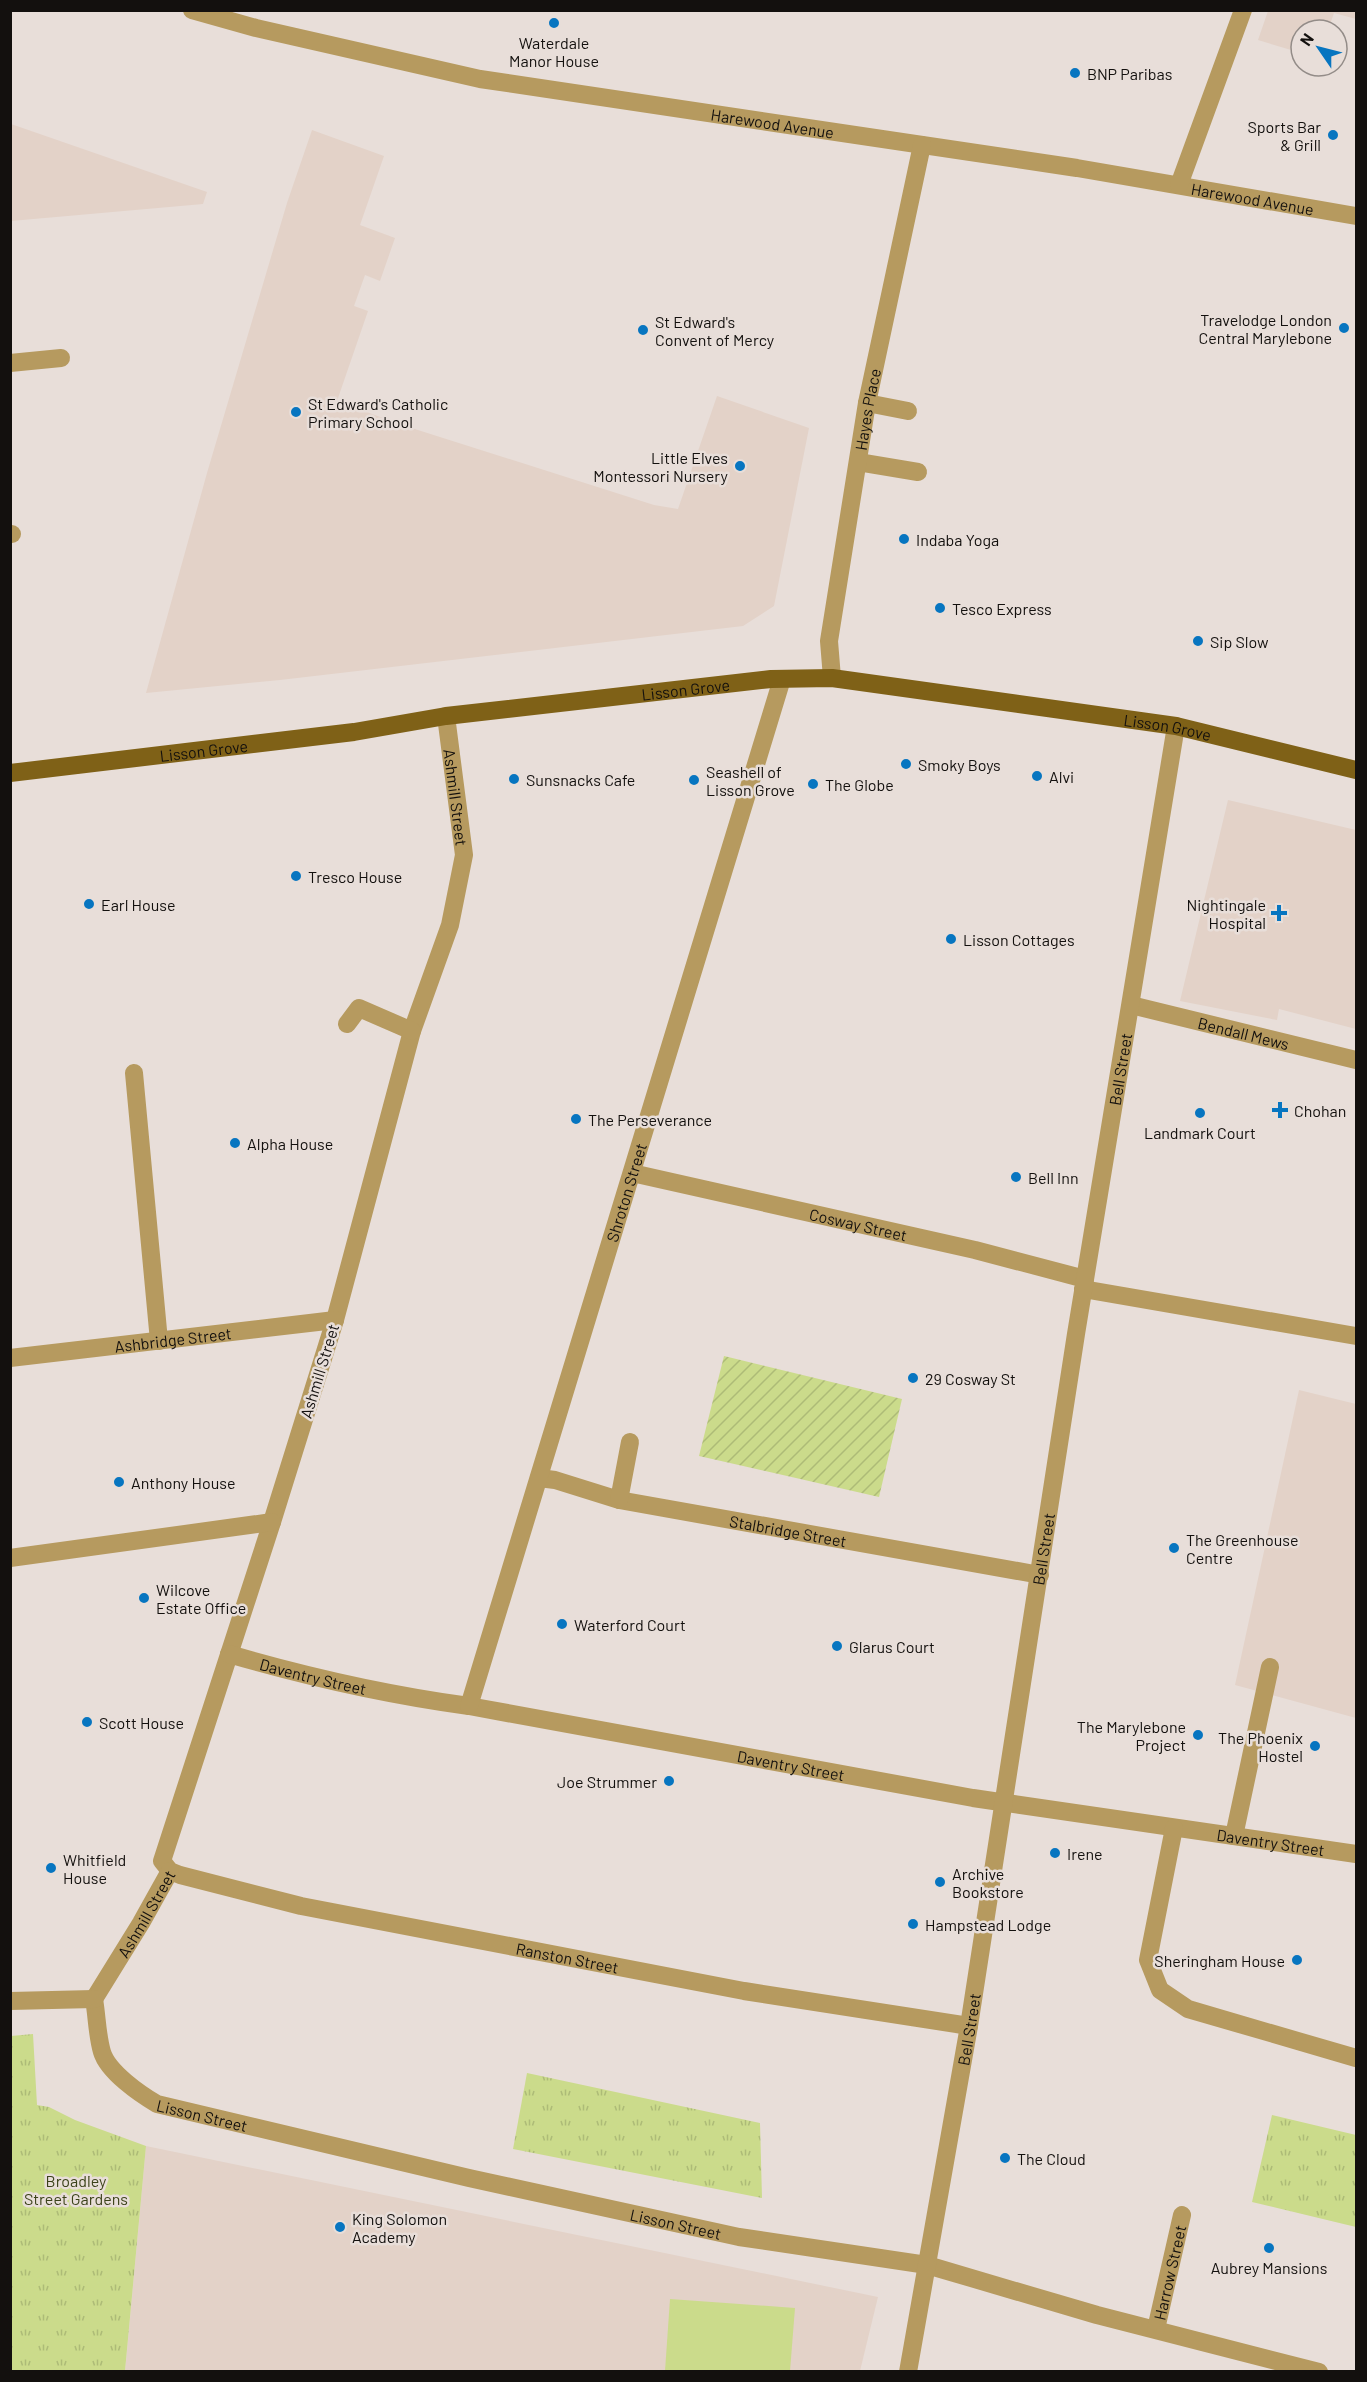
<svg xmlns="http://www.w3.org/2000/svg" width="1367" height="2382" font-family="Barlow,sans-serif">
<defs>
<pattern id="grass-tufts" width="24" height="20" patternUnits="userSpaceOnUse" patternTransform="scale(1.5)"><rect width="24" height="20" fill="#cbdb8b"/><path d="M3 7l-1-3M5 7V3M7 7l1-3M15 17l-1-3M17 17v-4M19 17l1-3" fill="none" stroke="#adbb77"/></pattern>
<pattern id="garden-furrows" width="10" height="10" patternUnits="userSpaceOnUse" patternTransform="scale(1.5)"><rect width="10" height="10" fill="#cbdb8b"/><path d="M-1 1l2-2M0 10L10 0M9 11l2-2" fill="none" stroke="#adbb77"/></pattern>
</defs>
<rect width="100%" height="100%" fill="#e8ded9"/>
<g fill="#e3d2c8">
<polygon points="1268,11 1356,11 1356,19 1334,13 1328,30 1301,30 1301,53 1258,40"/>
<polygon points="11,124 207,192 203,204 11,221"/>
<polygon points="312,130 384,156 360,225 395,238 380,281 365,275 354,306 368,311 337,401 399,424 654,505 678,509 717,396 809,428 774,606 743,626 280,680 146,693 207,473 287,203"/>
<polygon points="1228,800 1356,830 1356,1029 1279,1009 1277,1020 1180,1001"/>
<polygon points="1299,1390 1356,1404 1356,1718 1235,1685"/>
<polygon points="146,2146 878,2297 860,2371 125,2372"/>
</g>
<g fill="url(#grass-tufts)">
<polygon points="33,2034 37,2105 49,2107 75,2120 146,2146 125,2371 11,2371 11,2036"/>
<polygon points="527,2073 760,2123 762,2198 513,2149"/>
<polygon points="1272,2115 1356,2135 1356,2227 1252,2202"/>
</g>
<polygon fill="url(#garden-furrows)" points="724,1356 902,1399 879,1497 699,1456"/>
<polygon fill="#cbdb8b" points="670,2299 795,2308 790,2371 665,2371"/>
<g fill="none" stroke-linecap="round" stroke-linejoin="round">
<g stroke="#b69a5f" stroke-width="18">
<path id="s1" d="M192,10L256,28L480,79L1077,168L1356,216"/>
<polyline points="1179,185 1243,10"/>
<polyline points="10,363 61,358"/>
<polyline points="867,403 908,411"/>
<polyline points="858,462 918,472"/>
<polyline points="10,534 12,534"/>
<path id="s2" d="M832,678L829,641L867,403L922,145"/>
<path id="s3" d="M446,716L464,855L450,925L412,1031L335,1320L272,1522L162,1861L170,1871L180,1875L301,1906L744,1991L969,2026"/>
<path id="s4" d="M1131,1005L1356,1060"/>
<polyline points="347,1024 359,1008 412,1031"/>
<polyline points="134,1073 159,1341"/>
<path id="s5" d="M632,1173L975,1250L1085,1279"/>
<polyline points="1083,1289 1356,1336"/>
<path id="s6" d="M10,1358L335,1320"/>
<path id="s7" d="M539,1478L555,1480L619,1500L1040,1575"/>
<polyline points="619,1500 630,1442"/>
<polyline points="10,1558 272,1522"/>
<path id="s8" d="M229,1654C308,1677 388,1695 469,1706L973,1798L1356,1854"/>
<path id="s9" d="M469,1706L782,679"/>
<polyline points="1174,1828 1148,1960 1160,1990 1188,2009 1356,2058"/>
<polyline points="1234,1836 1270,1667"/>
<path id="s10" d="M94,1999C97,2016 97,2035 102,2052C108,2072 140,2094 157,2104L469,2178L739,2237L927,2265L1097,2315L1319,2372"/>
<path id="s11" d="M94,1999L141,1923L170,1871"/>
<polyline points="10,2001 94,1999"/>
<path id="s12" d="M1156,2329L1182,2215"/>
<path id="s13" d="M908,2372L969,2026L1076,1334L1176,726"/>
</g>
<path stroke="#7f6117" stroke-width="18" id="s14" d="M10,773L354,732L446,716L771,679L832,678L1176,726L1356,770"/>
</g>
<g fill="#0775c0" stroke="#e8ded9" stroke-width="2">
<circle cx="554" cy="23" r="6"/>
<circle cx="1075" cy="73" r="6"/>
<circle cx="1333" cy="135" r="6"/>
<circle cx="1344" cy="328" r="6"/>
<circle cx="643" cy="330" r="6"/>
<circle cx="296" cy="412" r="6"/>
<circle cx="740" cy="466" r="6"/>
<circle cx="904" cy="539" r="6"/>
<circle cx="940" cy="608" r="6"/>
<circle cx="1198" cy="641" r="6"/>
<circle cx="906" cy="764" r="6"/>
<circle cx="1037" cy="776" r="6"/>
<circle cx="514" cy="779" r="6"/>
<circle cx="694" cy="780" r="6"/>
<circle cx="813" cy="784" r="6"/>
<circle cx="296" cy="876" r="6"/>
<circle cx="89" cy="904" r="6"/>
<path d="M1276 904h6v6h6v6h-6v6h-6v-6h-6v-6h6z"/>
<circle cx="951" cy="939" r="6"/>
<path d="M1277 1101h6v6h6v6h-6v6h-6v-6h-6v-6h6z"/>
<circle cx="1200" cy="1113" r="6"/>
<circle cx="576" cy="1119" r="6"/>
<circle cx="235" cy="1143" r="6"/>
<circle cx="1016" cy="1177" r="6"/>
<circle cx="913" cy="1378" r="6"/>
<circle cx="119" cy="1482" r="6"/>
<circle cx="1174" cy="1548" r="6"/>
<circle cx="144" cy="1598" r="6"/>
<circle cx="562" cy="1624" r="6"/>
<circle cx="837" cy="1646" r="6"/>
<circle cx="87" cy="1722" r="6"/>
<circle cx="1198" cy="1735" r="6"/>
<circle cx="1315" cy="1746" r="6"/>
<circle cx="669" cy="1781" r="6"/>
<circle cx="1055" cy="1853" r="6"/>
<circle cx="51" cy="1868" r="6"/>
<circle cx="940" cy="1882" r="6"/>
<circle cx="913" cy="1924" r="6"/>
<circle cx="1297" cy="1960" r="6"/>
<circle cx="1005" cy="2158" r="6"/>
<circle cx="340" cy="2227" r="6"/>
<circle cx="1269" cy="2248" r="6"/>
</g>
<g text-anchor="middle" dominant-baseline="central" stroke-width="5" stroke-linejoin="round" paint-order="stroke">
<g font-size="16" fill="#13100e" stroke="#e8ded9" text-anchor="start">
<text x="554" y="42" text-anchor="middle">Waterdale<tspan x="554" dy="18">Manor House</tspan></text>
<text x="1087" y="73">BNP Paribas</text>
<text x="1321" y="126" text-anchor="end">Sports Bar<tspan x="1321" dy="18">&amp; Grill</tspan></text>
<text x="1332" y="319" text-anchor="end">Travelodge London<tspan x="1332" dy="18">Central Marylebone</tspan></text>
<text x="655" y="321">St Edward's<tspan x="655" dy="18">Convent of Mercy</tspan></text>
<text x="308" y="403">St Edward's Catholic<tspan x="308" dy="18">Primary School</tspan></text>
<text x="728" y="457" text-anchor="end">Little Elves<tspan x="728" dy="18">Montessori Nursery</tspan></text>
<text x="916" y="539">Indaba Yoga</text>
<text x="952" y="608">Tesco Express</text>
<text x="1210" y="641">Sip Slow</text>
<text x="918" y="764">Smoky Boys</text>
<text x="706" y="771">Seashell of<tspan x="706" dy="18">Lisson Grove</tspan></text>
<text x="1049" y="776">Alvi</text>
<text x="526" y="779">Sunsnacks Cafe</text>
<text x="825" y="784">The Globe</text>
<text x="308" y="876">Tresco House</text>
<text x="101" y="904">Earl House</text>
<text x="1266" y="904" text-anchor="end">Nightingale<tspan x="1266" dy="18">Hospital</tspan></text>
<text x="963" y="939">Lisson Cottages</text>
<text x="1294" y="1110">Chohan</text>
<text x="588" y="1119">The Perseverance</text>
<text x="1200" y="1132" text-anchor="middle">Landmark Court</text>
<text x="247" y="1143">Alpha House</text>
<text x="1028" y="1177">Bell Inn</text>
<text x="925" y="1378">29 Cosway St</text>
<text x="131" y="1482">Anthony House</text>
<text x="1186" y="1539">The Greenhouse<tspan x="1186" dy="18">Centre</tspan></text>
<text x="156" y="1589">Wilcove<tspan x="156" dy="18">Estate Office</tspan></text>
<text x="574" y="1624">Waterford Court</text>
<text x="849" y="1646">Glarus Court</text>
<text x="99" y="1722">Scott House</text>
<text x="1186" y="1726" text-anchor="end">The Marylebone<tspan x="1186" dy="18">Project</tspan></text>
<text x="1303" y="1737" text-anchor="end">The Phoenix<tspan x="1303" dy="18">Hostel</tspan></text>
<text x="657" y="1781" text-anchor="end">Joe Strummer</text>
<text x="1067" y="1853">Irene</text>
<text x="63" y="1859">Whitfield<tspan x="63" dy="18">House</tspan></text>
<text x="952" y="1873">Archive<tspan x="952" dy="18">Bookstore</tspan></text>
<text x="925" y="1924">Hampstead Lodge</text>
<text x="1285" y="1960" text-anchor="end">Sheringham House</text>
<text x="1017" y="2158">The Cloud</text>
<text x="352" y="2218">King Solomon<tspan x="352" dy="18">Academy</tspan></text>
<text x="1269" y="2267" text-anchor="middle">Aubrey Mansions</text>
</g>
<g font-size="16" fill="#13100e" stroke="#e8ded9">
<text stroke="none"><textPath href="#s1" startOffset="592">Harewood Avenue</textPath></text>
<text stroke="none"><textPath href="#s1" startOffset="1078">Harewood Avenue</textPath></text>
<text stroke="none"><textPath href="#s2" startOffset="272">Hayes Place</textPath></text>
<text stroke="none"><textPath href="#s14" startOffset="681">Lisson Grove</textPath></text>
<text stroke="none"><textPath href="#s14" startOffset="1167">Lisson Grove</textPath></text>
<text stroke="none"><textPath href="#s14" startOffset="195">Lisson Grove</textPath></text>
<text stroke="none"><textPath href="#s3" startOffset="82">Ashmill Street</textPath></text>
<text stroke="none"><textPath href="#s4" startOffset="116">Bendall Mews</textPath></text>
<text stroke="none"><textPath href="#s13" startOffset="1320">Bell Street</textPath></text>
<text stroke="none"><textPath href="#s9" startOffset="537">Shroton Street</textPath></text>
<text stroke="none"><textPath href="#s5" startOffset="232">Cosway Street</textPath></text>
<text stroke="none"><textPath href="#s6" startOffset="164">Ashbridge Street</textPath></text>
<text transform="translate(319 1371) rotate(-73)">Ashmill Street</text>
<text stroke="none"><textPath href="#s7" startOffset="255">Stalbridge Street</textPath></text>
<text stroke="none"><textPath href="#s13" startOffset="834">Bell Street</textPath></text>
<text stroke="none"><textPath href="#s8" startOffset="87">Daventry Street</textPath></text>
<text stroke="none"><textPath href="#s8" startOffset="573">Daventry Street</textPath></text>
<text stroke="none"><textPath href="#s8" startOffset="1059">Daventry Street</textPath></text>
<text stroke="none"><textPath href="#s11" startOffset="100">Ashmill Street</textPath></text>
<text stroke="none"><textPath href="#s3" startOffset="1611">Ranston Street</textPath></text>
<text stroke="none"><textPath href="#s13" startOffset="348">Bell Street</textPath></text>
<text stroke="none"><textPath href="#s10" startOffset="177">Lisson Street</textPath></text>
<text stroke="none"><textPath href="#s10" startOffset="663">Lisson Street</textPath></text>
<text stroke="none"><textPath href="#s12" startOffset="58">Harrow Street</textPath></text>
</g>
<g font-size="16" fill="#3b4219" stroke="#e8ded9">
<text x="76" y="2180">Broadley<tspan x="76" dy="18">Street Gardens</tspan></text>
</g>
</g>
<rect width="1367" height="2382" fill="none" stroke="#13100e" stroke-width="24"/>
<g transform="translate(1319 48) rotate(305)"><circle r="28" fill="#e8ded9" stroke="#938c88" stroke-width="1.5"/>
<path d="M0-4.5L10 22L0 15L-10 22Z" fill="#0775c0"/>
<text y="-9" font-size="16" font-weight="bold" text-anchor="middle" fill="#13100e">N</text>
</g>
</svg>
